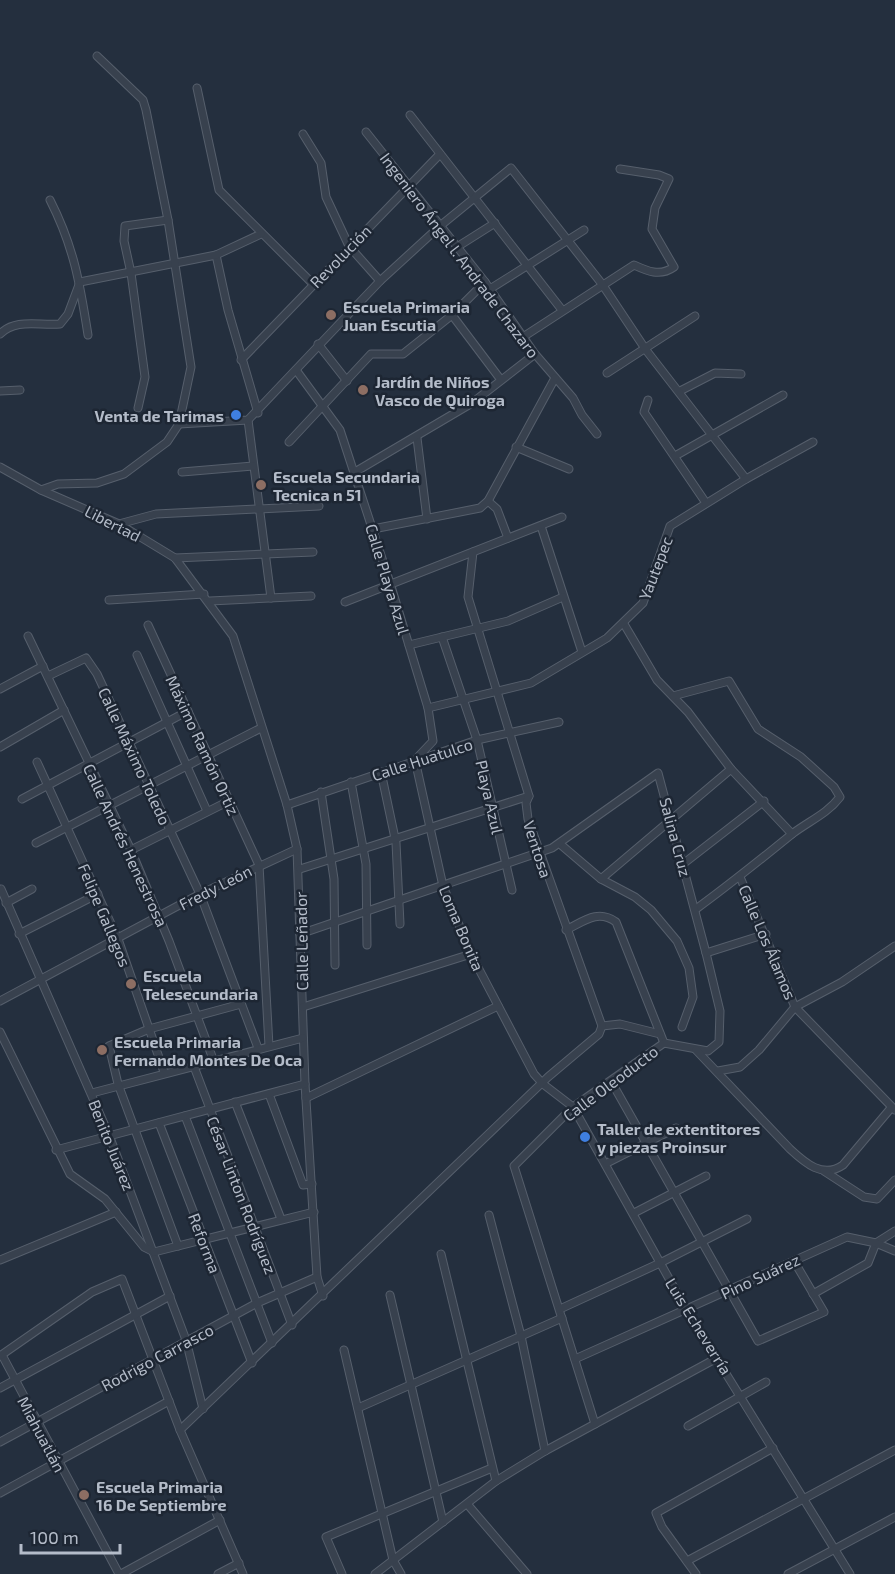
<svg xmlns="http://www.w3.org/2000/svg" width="895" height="1574" font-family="'Exo 2',sans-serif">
<rect width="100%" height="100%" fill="#242f3e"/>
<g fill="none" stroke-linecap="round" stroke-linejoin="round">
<g stroke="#565f6c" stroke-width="9">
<g id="street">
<polyline points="197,88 219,190 312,283"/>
<polyline points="410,115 562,310"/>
<polyline points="366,132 485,282 535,354 573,398 582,415 597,434"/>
<polyline points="303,134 321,163 326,197 349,246 380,281"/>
<path d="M50,200C74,247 80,284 88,335"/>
<polyline points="457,247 495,223"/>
<polyline points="216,255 228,310 258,413"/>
<polyline points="490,289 584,230"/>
<polyline points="452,315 501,380"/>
<path d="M0,334C16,318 39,326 60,324L68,314L80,282L216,255L261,234"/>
<path d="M523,337L634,265C647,271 660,277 674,267L652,229L655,208L669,179L659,175L620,169"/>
<polyline points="318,344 347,381"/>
<polyline points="241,360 440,154"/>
<polyline points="296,370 340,430 390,583 428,708 433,741 415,760 443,886 471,954 534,1074 543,1084 573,1107 686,1309 850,1574"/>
<polyline points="607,373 695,316"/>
<polyline points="0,391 20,390"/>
<polyline points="680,391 715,373 741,374"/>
<polyline points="648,400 644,412 706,503"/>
<polyline points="138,408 145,377 131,273 124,241 125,226 168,220"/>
<polyline points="248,420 271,598"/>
<polyline points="179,424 248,420 380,281 440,226 511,168 602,284 646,350 746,479"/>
<polyline points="417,438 427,519"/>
<polyline points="289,442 371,354 403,354 452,315 485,282"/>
<polyline points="516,447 569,469"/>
<polyline points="675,456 783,395"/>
<polyline points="0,467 41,490 119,524 175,558 233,636 287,805 297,849 305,1084 317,1277 323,1296"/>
<polyline points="182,472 253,466"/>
<polyline points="355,472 472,403 535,354"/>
<polyline points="41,490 58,484 97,483 124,474 167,442 179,424 191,367 168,220 146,110 143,100 97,56"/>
<polyline points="488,501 497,509 508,538"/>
<polyline points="119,524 156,514 319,506"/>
<polyline points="541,526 582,652"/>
<polyline points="373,529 480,508 488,501 555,378"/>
<polyline points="175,558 313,552"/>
<polyline points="109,600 204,594"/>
<polyline points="210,601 311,596"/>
<polyline points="345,602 562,517"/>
<polyline points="624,624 657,680 688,712 731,769 792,834"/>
<polyline points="148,625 259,865 269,1046"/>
<polyline points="28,636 131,850 169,941 213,1059"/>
<polyline points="442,637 477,740 512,890"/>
<polyline points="409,645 508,621 563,597"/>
<polyline points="137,655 207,811"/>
<polyline points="48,676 86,658 97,674 200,894 258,1048"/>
<polyline points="0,689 43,666"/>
<path d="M673,696L729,681L758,729L801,757L834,787L840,797C827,814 809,821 792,834C760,860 729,885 696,909"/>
<polyline points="428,708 531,683 607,638 643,603 670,526 746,479 813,442"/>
<polyline points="0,747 64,710"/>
<polyline points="37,762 118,939 164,1072"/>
<polyline points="381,772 396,843 400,924"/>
<polyline points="351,782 366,864 367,945"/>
<polyline points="321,792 334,879 335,965"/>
<polyline points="22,799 188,711"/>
<polyline points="287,805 477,740 559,722"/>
<polyline points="36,843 261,728"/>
<polyline points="560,844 601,879 635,897 651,910 677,941 689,968 693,997 682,1027"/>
<polyline points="131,850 229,801"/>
<polyline points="683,864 764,801"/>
<polyline points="300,869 529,796"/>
<polyline points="740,877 795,1007 895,1110"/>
<polyline points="601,879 731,769"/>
<polyline points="1,889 109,1135 186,1340 203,1409"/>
<polyline points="6,903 32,889"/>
<path d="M566,930C584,921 598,909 616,922L664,1043"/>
<polyline points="19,934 98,894"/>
<polyline points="300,934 552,848 658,773 706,953 720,1011 719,1042 708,1051 664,1043 573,1107 514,1166 595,1424"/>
<polyline points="706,953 766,934"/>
<polyline points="0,1001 200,894 297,849"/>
<polyline points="303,1007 471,954"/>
<polyline points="602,1026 620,1024 660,1034"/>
<polyline points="0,1032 70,1174 105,1199 144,1247 154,1252"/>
<path d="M696,1050L790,1149C805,1163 823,1179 843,1165L891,1108"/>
<polyline points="193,1064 292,1325"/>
<polyline points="718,1071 740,1067 759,1050 795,1007 842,982 895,946"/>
<polyline points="611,1081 758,1341 824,1312 794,1261"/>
<polyline points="92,1093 303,1038"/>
<polyline points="269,1094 303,1185 312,1184"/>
<polyline points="306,1098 498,1006"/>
<polyline points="235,1102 281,1219"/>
<polyline points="185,1116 272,1343"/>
<polyline points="159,1123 252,1363"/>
<polyline points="56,1150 305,1084"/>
<polyline points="607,1163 676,1128"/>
<polyline points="824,1171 864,1197 877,1199 895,1180"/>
<polyline points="634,1213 706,1176"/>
<polyline points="489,1215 521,1336 545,1451"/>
<polyline points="178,1246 118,1084 109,1046 149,1029 241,1004"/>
<polyline points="154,1252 314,1212"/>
<polyline points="441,1254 496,1481"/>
<polyline points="0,1260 116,1212"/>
<polyline points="813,1294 868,1263 876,1243 895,1231"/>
<polyline points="390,1295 443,1522"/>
<polyline points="560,1309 660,1263 747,1219"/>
<polyline points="344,1350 393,1560 401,1574"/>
<polyline points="2,1355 119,1574"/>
<polyline points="0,1356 92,1292 122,1279 180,1430 243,1574"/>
<polyline points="575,1359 847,1237 876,1243 895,1251"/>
<polyline points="0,1388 170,1296"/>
<polyline points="358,1408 562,1318"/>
<polyline points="688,1426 766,1382"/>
<polyline points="180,1430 548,1077 599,1034 602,1026 528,819 526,803 529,796 468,597 473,552"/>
<polyline points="0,1442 257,1303 317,1277"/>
<polyline points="0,1493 169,1401"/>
<polyline points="468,1505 527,1574"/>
<polyline points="687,1561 895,1450"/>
<polyline points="121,1574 220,1520"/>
<polyline points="218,1574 239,1563"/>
<polyline points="342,1574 326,1537 492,1468"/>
<polyline points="375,1574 496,1481 545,1451 717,1358"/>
<polyline points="696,1574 662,1527 656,1513 773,1448"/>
<polyline points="788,1574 895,1517"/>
</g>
</g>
<use href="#street" stroke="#38414e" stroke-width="7"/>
</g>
<g fill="#8d6e63" stroke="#1d2633" stroke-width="2">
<circle cx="331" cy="315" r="6"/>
<circle cx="363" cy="390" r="6"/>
<circle cx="261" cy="485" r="6"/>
<circle cx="131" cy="984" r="6"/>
<circle cx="102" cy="1050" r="6"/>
<circle cx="84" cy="1495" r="6"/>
</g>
<g fill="#3f7fe0" stroke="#1d2633" stroke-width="2">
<circle cx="236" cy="415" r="6"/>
<circle cx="585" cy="1137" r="6"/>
</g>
<g text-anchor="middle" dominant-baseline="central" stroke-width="5" stroke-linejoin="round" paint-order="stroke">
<g font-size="16" fill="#b4bcc9" stroke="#1d2633">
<text transform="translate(460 255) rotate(53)">Ingeniero Ángel l. Andrade Chazaro</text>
<text transform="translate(340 256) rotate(-46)">Revolución</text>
<text transform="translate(113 523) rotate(27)">Libertad</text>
<text transform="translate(655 568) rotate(-69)">Yautepec</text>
<text transform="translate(388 579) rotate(73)">Calle Playa Azul</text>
<text transform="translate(203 745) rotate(65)">Máximo Ramón Ortiz</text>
<text transform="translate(135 756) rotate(65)">Calle Máximo Toledo</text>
<text transform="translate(422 759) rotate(-18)">Calle Huatulco</text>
<text transform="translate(490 797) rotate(77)">Playa Azul</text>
<text transform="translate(676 837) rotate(75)">Salina Cruz</text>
<text transform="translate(126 845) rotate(65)">Calle Andrés Henestrosa</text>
<text transform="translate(538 849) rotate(72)">Ventosa</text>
<text transform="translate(215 887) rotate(-27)">Fredy León</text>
<text transform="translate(105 915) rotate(67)">Felipe Gallegos</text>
<text transform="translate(462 928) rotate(67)">Loma Bonita</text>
<text transform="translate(301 941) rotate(-91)">Calle Leñador</text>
<text transform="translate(768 942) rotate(67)">Calle Los Álamos</text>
<text transform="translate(610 1083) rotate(-37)">Calle Oleoducto</text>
<text transform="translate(112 1145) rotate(68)">Benito Juárez</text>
<text transform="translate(242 1195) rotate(69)">César Linton Rodríguez</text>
<text transform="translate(205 1243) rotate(69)">Reforma</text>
<text transform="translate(760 1276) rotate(-25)">Pino Suárez</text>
<text transform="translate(699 1326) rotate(58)">Luis Echeverría</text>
<text transform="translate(157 1357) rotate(-28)">Rodrigo Carrasco</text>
<text transform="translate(42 1434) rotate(62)">Miahuatlán</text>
</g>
<g font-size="16" font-weight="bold" fill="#b4bcc9" stroke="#1d2633" text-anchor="start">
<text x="343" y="306">Escuela Primaria<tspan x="343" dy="18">Juan Escutia</tspan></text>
<text x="375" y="381">Jardín de Niños<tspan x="375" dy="18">Vasco de Quiroga</tspan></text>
<text x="224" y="415" text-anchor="end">Venta de Tarimas</text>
<text x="273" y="476">Escuela Secundaria<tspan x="273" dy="18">Tecnica n 51</tspan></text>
<text x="143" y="975">Escuela<tspan x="143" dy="18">Telesecundaria</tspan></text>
<text x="114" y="1041">Escuela Primaria<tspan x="114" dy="18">Fernando Montes De Oca</tspan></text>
<text x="597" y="1128">Taller de extentitores<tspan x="597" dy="18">y piezas Proinsur</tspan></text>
<text x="96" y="1486">Escuela Primaria<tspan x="96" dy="18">16 De Septiembre</tspan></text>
</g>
</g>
<path d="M21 1544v9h99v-9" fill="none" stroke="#b4bcc9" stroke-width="3"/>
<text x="30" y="1544" font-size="18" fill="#b4bcc9" stroke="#1d2633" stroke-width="4.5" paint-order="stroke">100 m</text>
</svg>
